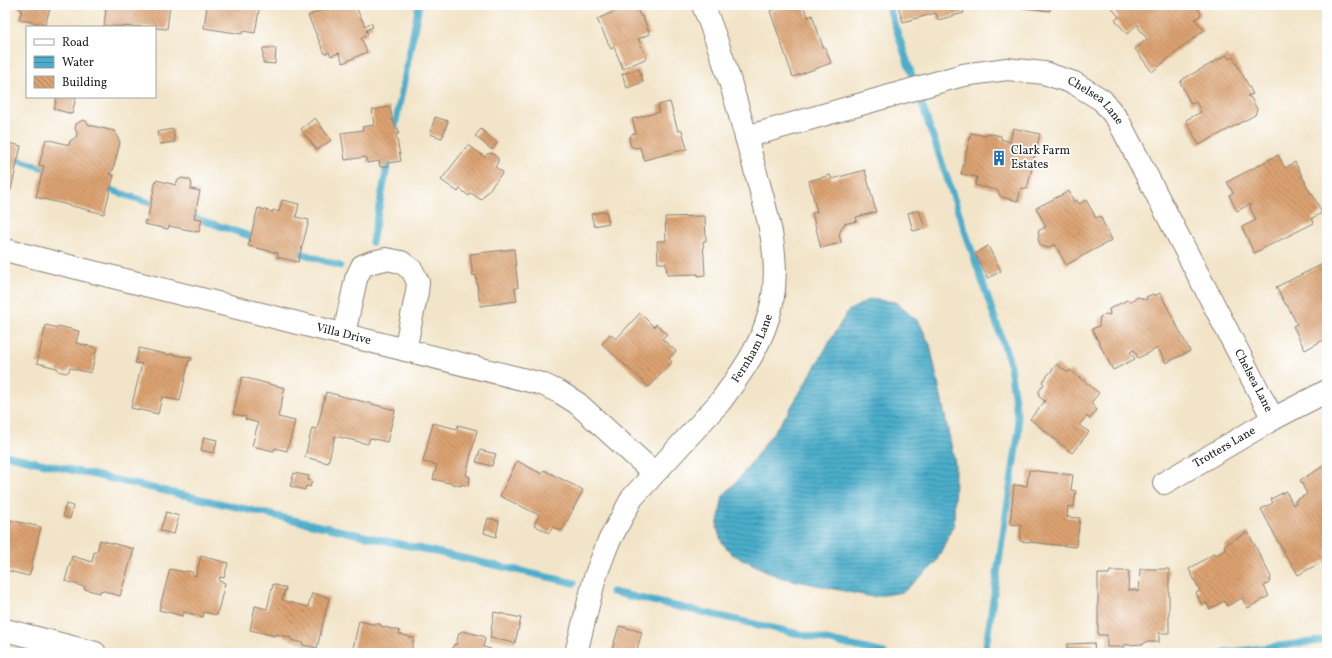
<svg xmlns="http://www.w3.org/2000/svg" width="1332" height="658" font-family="Vollkorn,serif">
<defs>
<pattern id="water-rules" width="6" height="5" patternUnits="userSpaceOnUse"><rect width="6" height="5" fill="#4badca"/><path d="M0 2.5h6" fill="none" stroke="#3e8ca3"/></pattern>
<pattern id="building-back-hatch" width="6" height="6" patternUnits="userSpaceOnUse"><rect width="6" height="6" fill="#dba271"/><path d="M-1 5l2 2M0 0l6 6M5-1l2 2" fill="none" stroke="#b1835c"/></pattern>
</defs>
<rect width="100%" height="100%" fill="#fff"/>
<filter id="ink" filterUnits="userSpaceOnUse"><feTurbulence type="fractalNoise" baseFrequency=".025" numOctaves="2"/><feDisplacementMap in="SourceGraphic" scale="8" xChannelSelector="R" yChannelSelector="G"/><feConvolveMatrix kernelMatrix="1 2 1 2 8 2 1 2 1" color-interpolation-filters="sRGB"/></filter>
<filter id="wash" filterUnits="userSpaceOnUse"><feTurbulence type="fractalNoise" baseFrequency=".012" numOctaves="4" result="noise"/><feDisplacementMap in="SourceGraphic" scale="16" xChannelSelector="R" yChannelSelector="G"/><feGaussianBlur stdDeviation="0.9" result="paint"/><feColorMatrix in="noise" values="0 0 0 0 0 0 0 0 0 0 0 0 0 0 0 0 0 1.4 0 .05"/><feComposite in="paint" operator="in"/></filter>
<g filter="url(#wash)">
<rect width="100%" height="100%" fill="#f2e4c8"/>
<polygon fill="url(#water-rules)" stroke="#346473" points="870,299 895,302 919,322 930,345 955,463 954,524 935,564 903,592 872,597 779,577 732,554 722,543 717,528 723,496 739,479 787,414 848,311"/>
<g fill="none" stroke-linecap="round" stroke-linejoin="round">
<g stroke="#4badca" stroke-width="7">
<polyline points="888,5 1009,360 1019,429 985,653"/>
<polyline points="393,136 419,5"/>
<polyline points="5,155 52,171"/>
<polyline points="102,187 159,206"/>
<polyline points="186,215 259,239"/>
<polyline points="372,242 389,158"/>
<polyline points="292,250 340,266"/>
<polyline points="5,455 574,583"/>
<polyline points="612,592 884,653"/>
<polyline points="1222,653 1327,640"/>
</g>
</g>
<g id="blocks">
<g fill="url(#building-back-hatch)">
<polygon points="17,5 51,5 45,25 19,19 22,10 20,9"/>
<polygon points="97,5 170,5 167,29 155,28 155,27 104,26 106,9 97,8"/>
<polygon points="207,5 260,5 255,33 243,31 242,34 204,28"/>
<polygon points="333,5 355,5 365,26 371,23 373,27 366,30 368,35 361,38 367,52 343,63 339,53 331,56 329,52 325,54 308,16"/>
<polygon points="629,5 635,5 641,17 642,16 650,34 638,39 647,58 623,69 614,47 611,49 597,19"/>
<polygon points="786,5 803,5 808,17 812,15 823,47 825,47 831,63 793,77 770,11"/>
<polygon points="898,5 962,5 964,13 938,20 936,13 903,22"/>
<polygon points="1023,5 1050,5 1050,11 1023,8"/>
<polygon points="1113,5 1193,5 1196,6 1201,13 1200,16 1195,19 1204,30 1152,72 1135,49 1147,39 1138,27 1139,26 1138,24 1127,34 1115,20 1119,17 1111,7"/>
<polygon points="263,48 276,48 275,64 263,63"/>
<polygon points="1227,55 1229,59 1233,57 1253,94 1247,96 1251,98 1257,109 1255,115 1199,145 1186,120 1201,112 1196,102 1191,104 1180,82 1183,80 1183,79"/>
<polygon points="639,69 643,82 627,88 622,74"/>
<polygon points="57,97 76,97 72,114 54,109"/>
<polygon points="670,102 678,131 682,130 687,149 644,160 640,147 636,148 631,146 629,138 632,134 636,133 632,119 659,112 658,105"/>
<polygon points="390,107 393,122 394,122 396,129 398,128 399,134 396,134 401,161 388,163 389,166 380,167 379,161 367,163 366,157 345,160 341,133 363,130 362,127 374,125 372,110"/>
<polygon points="435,117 448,121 442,138 430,134"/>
<polygon points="315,118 331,140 317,150 301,129"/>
<polygon points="83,120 86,121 89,125 114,131 120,142 113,170 109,174 114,175 104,214 36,197 44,166 39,165 46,139 69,145 70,141 76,137 77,133 75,129 76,124"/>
<polygon points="1013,128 1040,134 1027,189 1021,188 1018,201 1001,197 997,190 975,185 977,177 961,174 971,133 986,136 987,133 1001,136 1001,139 1010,142"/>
<polygon points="173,129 175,142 160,144 157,132"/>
<polygon points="481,129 497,143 492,150 475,136"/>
<polygon points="5,142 21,146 11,190 5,189"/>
<polygon points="468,145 485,157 487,154 492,153 498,158 498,162 495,167 503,172 481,200 471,193 469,196 460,189 458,192 441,180"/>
<polygon points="1278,155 1285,168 1295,162 1311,194 1312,193 1322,213 1312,218 1314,223 1254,253 1242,227 1256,220 1250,207 1251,206 1250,204 1237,211 1229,195 1233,193 1227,182"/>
<polygon points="865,170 876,212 856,217 857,221 844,224 839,234 841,243 821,248 812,213 817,212 809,181 830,175 832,179"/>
<polygon points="182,178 190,180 192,184 191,189 200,191 194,218 202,219 199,232 169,226 168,229 144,224 145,220 147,221 156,180 176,185 177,181"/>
<polygon points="1069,191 1074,202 1077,200 1079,204 1086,200 1096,218 1100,216 1112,240 1066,265 1055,244 1048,248 1041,246 1038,239 1039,234 1038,231 1046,227 1036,208"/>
<polygon points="282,200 299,204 296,217 309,220 298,262 277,257 278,253 248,246 258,208 273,212 273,210 279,212"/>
<polygon points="919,210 925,228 913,231 908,213"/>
<polygon points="606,211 609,223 594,226 591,214"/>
<polygon points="705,216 706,241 703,241 705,275 698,276 698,274 667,275 666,263 658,263 657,241 666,241 665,217"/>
<polygon points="988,246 1001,271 988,278 975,254"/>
<polygon points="514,249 518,288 515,288 517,301 480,306 476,275 473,276 470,254"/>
<polygon points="1325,263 1326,265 1327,264 1327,338 1305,350 1293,326 1297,324 1287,305 1286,305 1276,287"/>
<polygon points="1160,293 1190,351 1166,363 1158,348 1138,358 1134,350 1130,352 1135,359 1113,370 1092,329 1099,326 1100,317 1106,314 1110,315 1109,309 1127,300 1131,301 1138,297 1146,300 1147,299 1146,297 1153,294 1155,296"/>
<polygon points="640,313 654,327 656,324 667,334 662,339 676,351 669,358 672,362 649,387 602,344 610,334 616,339"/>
<polygon points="46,325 58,328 58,326 79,331 76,343 97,348 91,373 70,368 69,371 66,373 58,371 57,368 37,363"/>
<polygon points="139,348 169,355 170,354 192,358 191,361 189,360 180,401 162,397 158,414 131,408 142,364 135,363"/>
<polygon points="1057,364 1068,373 1070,370 1099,393 1091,403 1097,410 1090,419 1087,416 1079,425 1089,432 1072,453 1030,419 1045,401 1038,396 1039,395 1039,391 1044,384 1042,382"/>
<polygon points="242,377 285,388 278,417 295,421 287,451 275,448 274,451 252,446 258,423 245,419 246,417 233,414"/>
<polygon points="326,392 395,410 387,442 370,438 368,444 335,436 328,463 305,457 312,428 317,429"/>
<polygon points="433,423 457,429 458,425 477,430 466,475 470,477 468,486 462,484 461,486 433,479 437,465 423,462"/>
<polygon points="204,437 217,440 214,453 201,450"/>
<polygon points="480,450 496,454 492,466 476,462"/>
<polygon points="517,461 542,474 544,470 583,490 562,531 553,527 549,533 534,525 539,515 500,496"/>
<polygon points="1324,466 1327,471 1327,559 1298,575 1289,559 1288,560 1261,509 1273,503 1271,499 1286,491 1293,505 1296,503 1295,501 1307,494 1300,480"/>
<polygon points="1029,470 1073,475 1071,490 1076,491 1074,507 1068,506 1067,517 1080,518 1076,547 1020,541 1021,525 1010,524 1014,485 1027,486"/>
<polygon points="294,473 309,476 308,480 312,481 310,487 306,486 305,490 290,486"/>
<polygon points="66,504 73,506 70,519 63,516"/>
<polygon points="166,512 179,516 174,534 160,531"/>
<polygon points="488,518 499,521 496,537 484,533"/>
<polygon points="5,519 41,527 31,567 32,567 29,576 5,570"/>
<polygon points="1248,532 1271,577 1269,583 1264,586 1269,596 1248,608 1242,598 1227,606 1224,601 1210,609 1207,603 1202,605 1196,593 1200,591 1189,569 1215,553 1216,555 1226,550 1224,545"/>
<polygon points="100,540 134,549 120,596 101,590 100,593 84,589 85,587 65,581 72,556 92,562 94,552 97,552"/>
<polygon points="201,556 228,563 224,578 220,577 219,581 225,583 217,615 204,612 203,617 184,612 183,616 159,610 170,569 184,572 186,571 192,572 193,575 196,576"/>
<polygon points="1140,569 1169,569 1169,633 1159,633 1159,642 1145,642 1144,644 1124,645 1124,647 1107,647 1107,635 1098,635 1098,574 1109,574 1110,571 1129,571 1128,590 1136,590 1136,592 1139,591"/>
<polygon points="273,584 286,588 282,600 308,607 312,593 329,598 317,648 303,645 303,643 291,640 291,638 276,634 276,636 250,630 255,606 267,609"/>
<polygon points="494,612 521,618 515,643 490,638"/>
<polygon points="359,621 372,624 380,624 381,626 400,631 399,634 414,638 411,653 352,653"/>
<polygon points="619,626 642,632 636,653 611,653"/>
<polygon points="463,631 483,636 485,639 483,647 491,649 490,653 451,653 454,644 456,645 459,633"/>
<polygon points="1094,643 1095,653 1067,653 1067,644"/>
</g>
</g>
</g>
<g filter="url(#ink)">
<use href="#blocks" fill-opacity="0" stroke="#878072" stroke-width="1"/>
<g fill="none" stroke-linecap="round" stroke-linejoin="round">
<g stroke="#878072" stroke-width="24">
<g id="minor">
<path id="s1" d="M746,137L963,75L1007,69L1044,73L1074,83L1102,100L1118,120L1273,419"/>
<path id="s2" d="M5,250L542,384L561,393L577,403L654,473"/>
<polyline points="344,334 356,279 362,266 372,262 386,259 401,262 412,270 418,282 417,292 405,350"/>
<path id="s3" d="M1164,483L1273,419L1327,391"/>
<polyline points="5,630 95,653"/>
<path id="s4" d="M576,653L595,577L608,543L632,498L720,402C743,371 764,342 772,303C782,251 764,205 751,155C737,104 723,54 703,5"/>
</g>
</g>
<use href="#minor" stroke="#fff" stroke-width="22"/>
</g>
</g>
<defs>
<g id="building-bare" transform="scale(1.2)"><path d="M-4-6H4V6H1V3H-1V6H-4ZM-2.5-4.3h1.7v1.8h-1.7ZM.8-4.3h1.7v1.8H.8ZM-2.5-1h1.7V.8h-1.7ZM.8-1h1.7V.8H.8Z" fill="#1f6fb2" stroke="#fff" stroke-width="2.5" paint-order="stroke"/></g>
</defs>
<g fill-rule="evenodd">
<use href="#building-bare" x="999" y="158"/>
</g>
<g text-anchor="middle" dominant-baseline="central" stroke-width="3.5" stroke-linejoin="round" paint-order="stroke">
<g font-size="12" fill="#1c1c1c" stroke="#fff">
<text stroke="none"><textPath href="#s1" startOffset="367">Chelsea Lane</textPath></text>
<text stroke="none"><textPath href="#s2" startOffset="349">Villa Drive</textPath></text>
<text stroke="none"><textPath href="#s4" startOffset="359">Fernham Lane</textPath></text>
<text stroke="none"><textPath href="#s1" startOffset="691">Chelsea Lane</textPath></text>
<text stroke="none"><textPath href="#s3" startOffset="70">Trotters Lane</textPath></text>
</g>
<g font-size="12" fill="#1c1c1c" stroke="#fff" text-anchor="start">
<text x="1011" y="151">Clark Farm<tspan x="1011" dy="14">Estates</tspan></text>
</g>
</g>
<rect width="1332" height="658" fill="none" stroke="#fff" stroke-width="20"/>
<rect x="26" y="26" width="130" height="72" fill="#ffffff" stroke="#a4a4a4"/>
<rect x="34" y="39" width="20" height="6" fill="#ffffff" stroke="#a4a4a4"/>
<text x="62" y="46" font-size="12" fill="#1c1c1c">Road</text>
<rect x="34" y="56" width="20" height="12" fill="url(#water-rules)" stroke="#a4a4a4"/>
<text x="62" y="66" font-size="12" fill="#1c1c1c">Water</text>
<rect x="34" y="76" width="20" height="12" fill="url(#building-back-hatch)" stroke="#a4a4a4"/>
<text x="62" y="86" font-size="12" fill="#1c1c1c">Building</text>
</svg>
